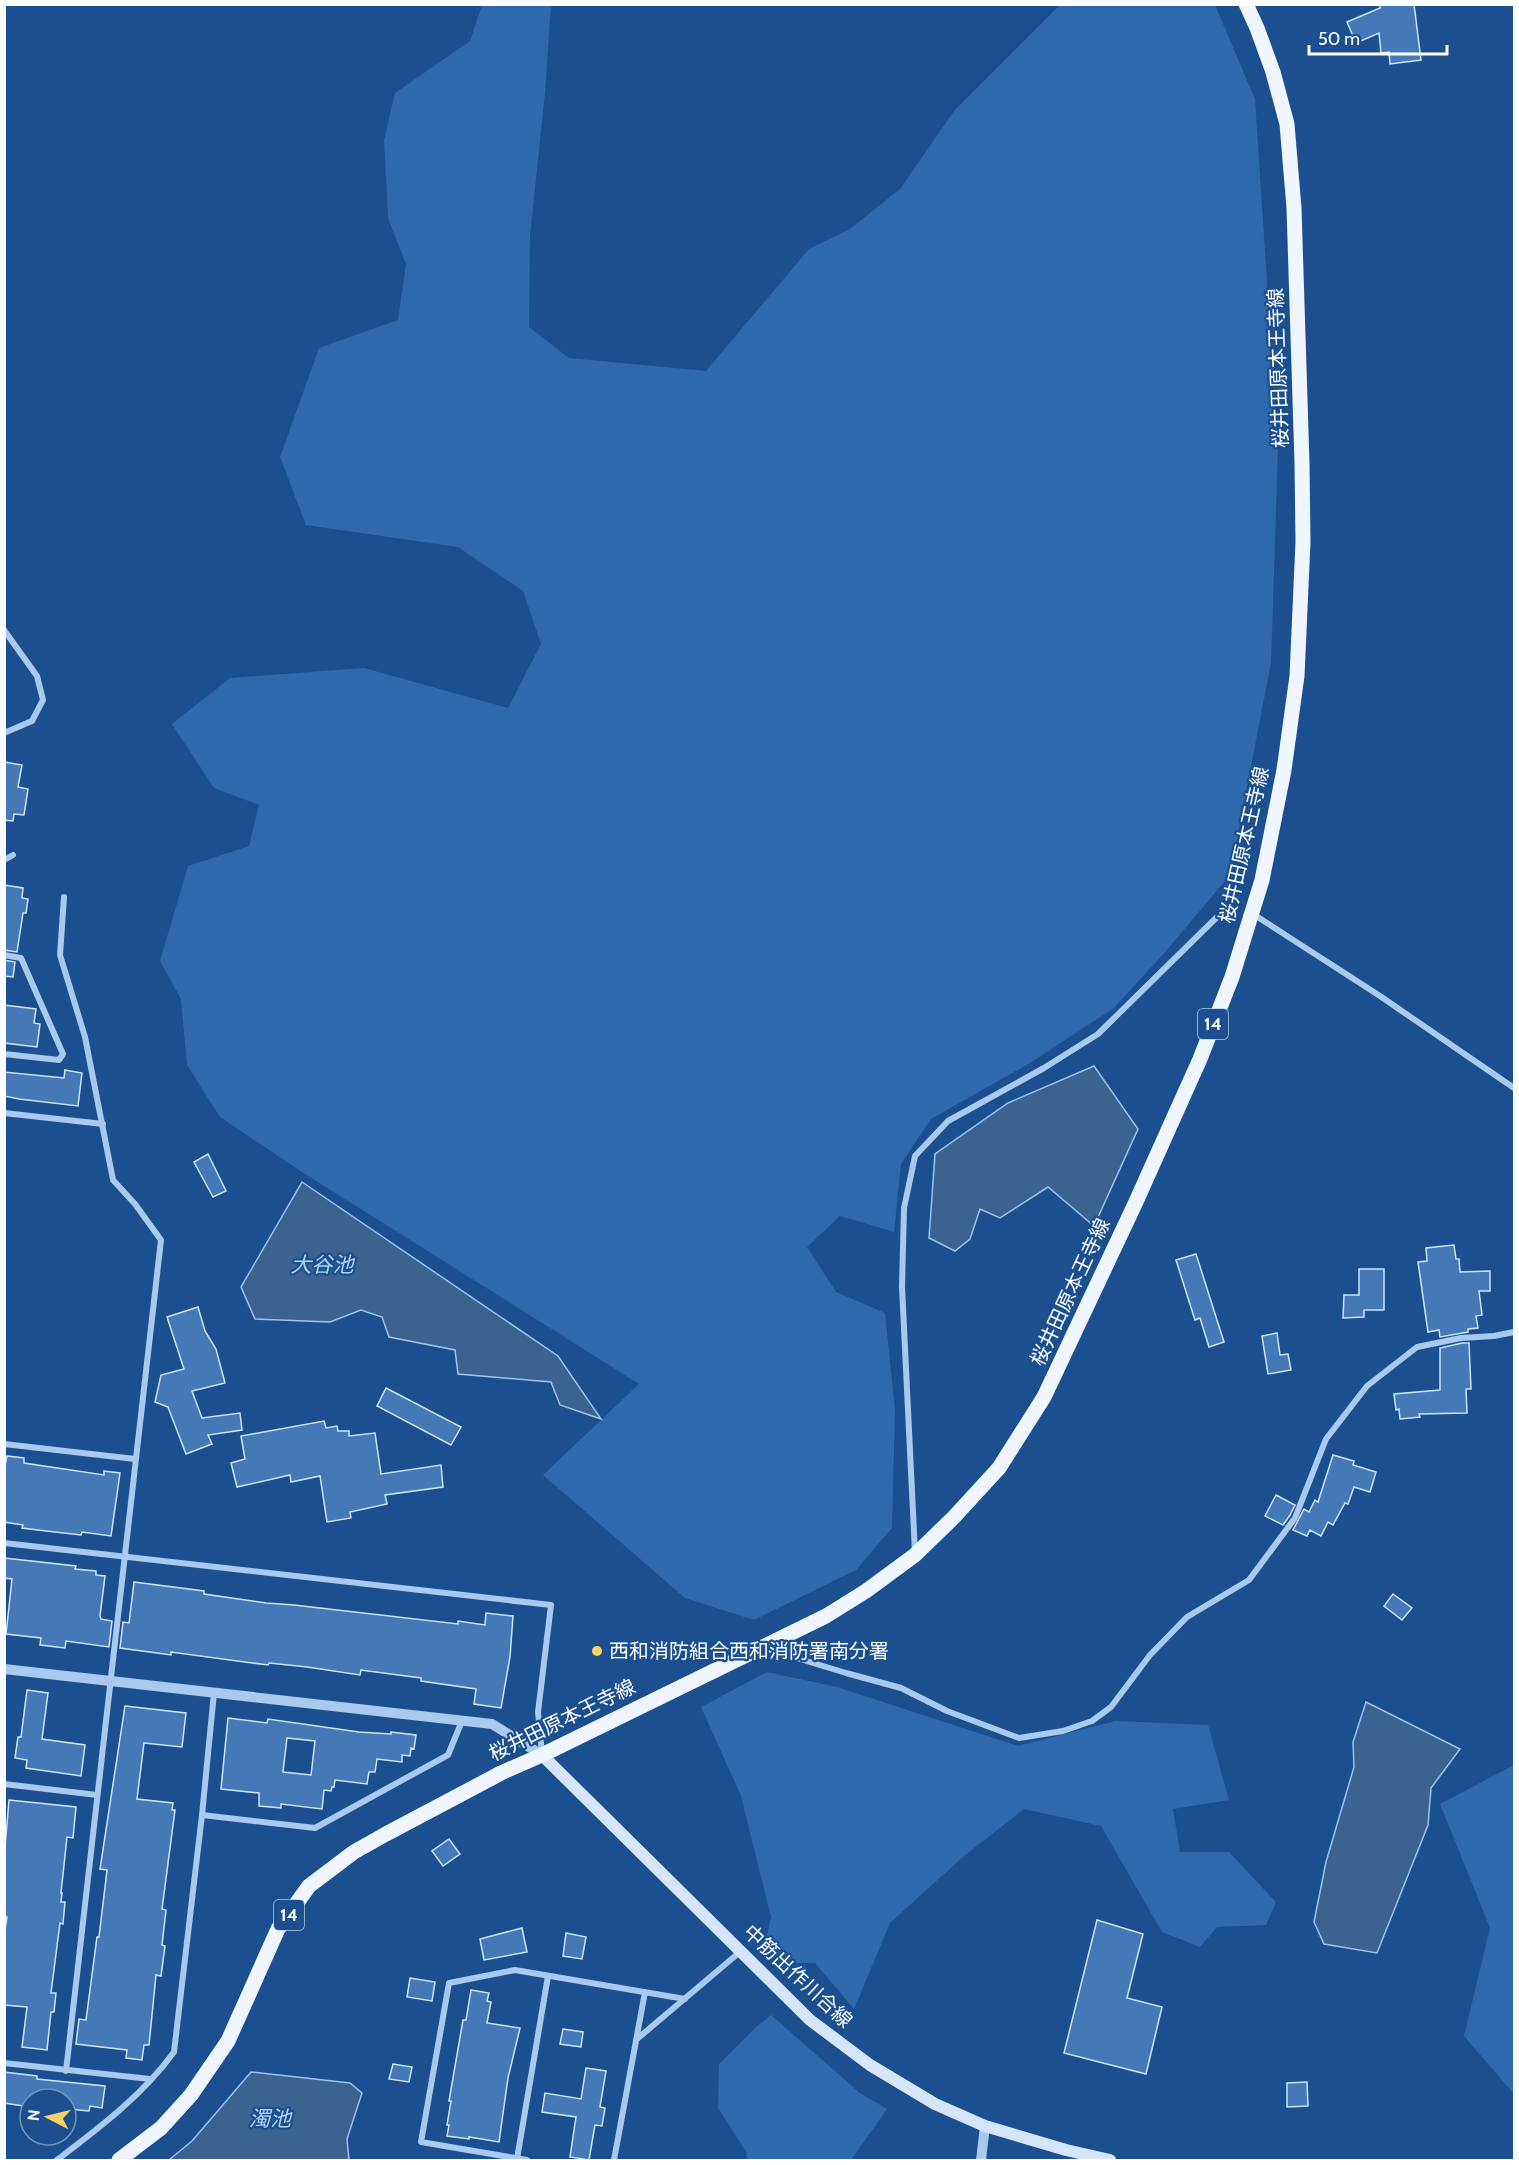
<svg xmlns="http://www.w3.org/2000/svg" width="1519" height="2165" font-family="Cabin,'Noto Sans JP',sans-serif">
<rect width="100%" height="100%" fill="#1b4f8f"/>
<g fill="#2e69ad">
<polygon points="482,5 551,5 545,93 530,236 529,327 569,358 706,371 809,249 850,229 900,189 954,111 1060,5 1215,5 1255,99 1278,450 1271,663 1230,875 1166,951 1114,1008 1030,1063 931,1119 901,1164 894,1232 840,1216 807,1247 836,1292 885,1313 895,1410 892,1528 856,1570 754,1620 685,1598 543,1475 639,1384 302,1172 220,1117 187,1065 181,999 160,961 188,866 249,846 259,805 214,788 172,724 230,678 364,668 508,708 541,644 523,591 458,547 306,525 280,457 319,348 398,320 406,264 388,218 384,140 395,93 470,41"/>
<polygon points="767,1672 837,1687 1018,1746 1116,1721 1208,1725 1229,1800 1173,1809 1180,1852 1229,1852 1276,1902 1266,1925 1217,1927 1200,1947 1162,1932 1101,1826 1024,1809 964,1856 890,1923 854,2009 815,1963 790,1963 765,1944 771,1917 741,1796 701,1707"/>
<polygon points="1514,1765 1514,2094 1464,2036 1490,1928 1440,1804"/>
<polygon points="771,2015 860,2093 887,2109 851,2160 747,2160 747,2153 718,2108 719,2064 755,2028"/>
</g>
<g fill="#3c6290" stroke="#9cc4f0" stroke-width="1.5">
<polygon points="1094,1066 1138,1129 1094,1226 1048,1187 1000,1218 980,1209 970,1239 955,1251 929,1238 935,1154 1008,1103"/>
<polygon points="302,1182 558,1356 601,1419 560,1405 551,1382 458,1374 455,1350 389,1337 382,1317 361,1310 330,1322 255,1319 241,1287"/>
<polygon points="1366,1702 1460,1749 1431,1788 1428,1825 1377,1953 1324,1944 1314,1922 1326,1862 1354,1767 1353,1742"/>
<polygon points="251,2072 350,2083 362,2093 347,2139 349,2160 169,2160 192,2141"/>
</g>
<g fill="#4478b7" stroke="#cfe3fa" stroke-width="1.5" fill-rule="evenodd">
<polygon points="1380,4 1414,4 1421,60 1390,64 1389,52 1381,53 1379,33 1356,43 1347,22 1380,8"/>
<polygon points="4,762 22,765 18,787 28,789 24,815 14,814 13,821 4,820"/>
<polygon points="4,885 23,888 22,898 28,899 26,913 23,913 17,952 4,950"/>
<polygon points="4,960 15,962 13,977 4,976"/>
<polygon points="4,1005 36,1009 34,1023 40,1024 37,1047 4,1043"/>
<polygon points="65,1070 82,1073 78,1106 19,1099 4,1096 4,1072 64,1078"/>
<polygon points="208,1154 226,1191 213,1197 194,1162"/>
<polygon points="1454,1245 1456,1259 1459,1259 1460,1272 1490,1271 1490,1291 1479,1291 1482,1315 1476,1316 1478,1328 1468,1329 1468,1332 1440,1337 1439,1330 1428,1332 1418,1262 1427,1261 1426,1248"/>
<polygon points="1196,1254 1224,1342 1209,1347 1200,1318 1195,1320 1176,1260"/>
<polygon points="1359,1269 1384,1269 1384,1310 1364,1310 1364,1317 1343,1318 1344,1295 1359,1295"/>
<polygon points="198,1307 205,1331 216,1349 225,1383 192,1391 202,1418 240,1413 242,1430 208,1435 212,1444 186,1454 168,1407 155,1402 161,1375 184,1369 167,1317"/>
<polygon points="1277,1333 1280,1355 1288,1354 1291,1370 1268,1374 1262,1336"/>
<polygon points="1462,1343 1469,1343 1471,1389 1466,1389 1467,1413 1419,1414 1420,1417 1400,1419 1399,1409 1396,1410 1394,1394 1440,1390 1440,1348"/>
<polygon points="386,1388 461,1427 451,1445 377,1406"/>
<polygon points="324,1421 326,1428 337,1426 338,1431 349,1431 349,1436 375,1433 381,1474 441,1465 443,1487 385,1495 387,1504 350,1512 351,1518 327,1522 320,1476 291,1482 290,1475 237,1487 231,1463 245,1459 241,1436"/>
<polygon points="1333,1455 1354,1461 1353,1465 1376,1472 1370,1492 1354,1487 1348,1504 1345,1503 1333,1525 1328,1522 1321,1536 1310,1530 1307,1536 1293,1530 1304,1509 1309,1512 1315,1500 1318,1502"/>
<polygon points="7,1456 24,1458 24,1463 104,1475 104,1471 120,1473 111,1536 82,1532 81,1535 46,1531 22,1528 23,1525 4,1522 4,1470"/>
<polygon points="1276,1495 1295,1505 1290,1515 1283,1525 1265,1516"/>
<polygon points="4,1558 76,1566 75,1569 96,1571 96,1575 105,1576 100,1616 101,1619 112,1621 109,1647 66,1641 65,1648 40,1645 41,1638 6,1634 12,1579 4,1578"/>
<polygon points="134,1582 204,1591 204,1594 266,1603 294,1605 458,1624 458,1621 485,1625 486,1613 513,1616 510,1657 501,1708 474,1704 476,1689 421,1681 421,1678 361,1670 360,1675 307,1667 269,1663 268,1665 171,1652 171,1655 120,1648 123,1622 129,1623"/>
<polygon points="1393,1594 1412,1608 1402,1620 1384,1606"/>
<polygon points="27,1690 48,1693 42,1739 85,1745 81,1776 26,1768 27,1760 15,1758 18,1737 21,1737"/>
<polygon points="125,1706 186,1713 182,1747 144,1743 137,1799 173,1803 172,1810 175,1810 162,1909 166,1910 162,1945 165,1946 161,1976 156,1975 149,2045 144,2045 142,2060 126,2058 127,2050 76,2044 79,2019 86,2020 97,1937 99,1937 107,1870 100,1869"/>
<path d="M228,1718L267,1723L268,1719L359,1732L391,1734V1732L416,1735L414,1749L411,1748L410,1756L402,1755V1762L377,1759L375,1772H369L367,1784L335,1780L334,1787H332L331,1791L324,1790L322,1809L281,1804V1808L259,1806V1793L221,1789ZM287,1738L315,1741L311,1775L283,1772Z"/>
<polygon points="9,1800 76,1807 73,1838 67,1837 61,1893 62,1893 61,1902 65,1902 63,1924 60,1923 51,1993 56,1993 54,2012 51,2012 47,2050 22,2047 27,2007 4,2005 4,1936 7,1917 4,1917 4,1860"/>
<polygon points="449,1839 460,1854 443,1866 432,1851"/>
<polygon points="1097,1920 1143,1934 1127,1998 1162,2007 1146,2074 1064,2053"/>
<polygon points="522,1928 527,1952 484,1960 480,1939"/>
<polygon points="566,1933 586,1937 582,1959 563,1956"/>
<polygon points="410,1978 435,1982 432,2001 407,1997"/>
<polygon points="471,1990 489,1993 487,2001 491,2002 487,2023 520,2028 508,2078 499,2142 469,2137 469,2139 447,2136 449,2125 447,2125 451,2101 449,2101 463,2020 466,2020"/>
<polygon points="563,2029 583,2032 581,2047 560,2044"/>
<polygon points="393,2064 412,2067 409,2082 389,2079"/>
<polygon points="586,2068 606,2071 600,2107 605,2108 602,2126 595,2125 589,2160 570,2157 576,2117 542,2112 545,2093 581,2099"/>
<polygon points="4,2072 37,2076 37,2079 105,2086 102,2108 90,2106 89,2111 68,2109 69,2099 30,2099 30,2107 4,2103"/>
<polygon points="1307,2082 1308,2106 1287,2107 1287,2083"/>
</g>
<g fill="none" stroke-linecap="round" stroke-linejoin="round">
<g stroke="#a9c9ee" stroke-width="6">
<polyline points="4,630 37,676 43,700 32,721 4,733"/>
<polyline points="4,860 13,855"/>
<polyline points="64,897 60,955 85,1037 113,1180 135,1204 161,1240 66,2071"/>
<polyline points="1253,914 1380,996 1514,1088"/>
<polyline points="4,955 21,958 63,1054 59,1060 4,1054"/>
<polyline points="4,1113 103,1124"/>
<polyline points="4,1444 135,1459"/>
<polyline points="4,1543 551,1605 538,1712 542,1754"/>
<polyline points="915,1553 902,1287 904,1208 915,1156 948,1121 1044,1068 1098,1034 1216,918"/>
<polyline points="764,1648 846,1673 901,1688 947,1711 1019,1738 1063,1731 1092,1721 1111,1707 1150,1655 1187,1617 1249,1580 1295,1518 1326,1439 1367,1386 1417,1347 1461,1338 1494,1336 1514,1332"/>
<polyline points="4,1784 97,1795"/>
<polyline points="202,1815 315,1828 448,1755 462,1721"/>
<polyline points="637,2039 741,1951"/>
<polyline points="4,2063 150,2079"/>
<polyline points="517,2159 548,1976"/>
<path d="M57,2160C99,2128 143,2095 174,2052L202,1815L214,1693"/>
<polyline points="527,2160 421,2142 449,1983 515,1970 685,1999"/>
<polyline points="614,2160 645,1992"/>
</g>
<g stroke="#a9c9ee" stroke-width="10">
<polyline points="4,1669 492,1724 542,1755"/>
<polyline points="981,2160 985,2126"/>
</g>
<polyline stroke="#d6e6fa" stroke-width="12" points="542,1755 810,2020 870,2065 935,2104 985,2126 1066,2150 1110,2160"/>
<polyline stroke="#f0f6ff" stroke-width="15" points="119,2160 161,2128 191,2095 228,2041 278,1929 309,1886 354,1852 386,1834 501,1773 542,1755 826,1616 866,1591 915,1555 954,1517 999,1468 1044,1397 1135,1204 1200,1059 1232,977 1262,880 1284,770 1297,676 1303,542 1302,463 1294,208 1287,124 1273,72 1257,28 1246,4"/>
</g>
<circle fill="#ffd166" stroke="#1b4f8f" stroke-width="2" cx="597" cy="1651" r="6"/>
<g text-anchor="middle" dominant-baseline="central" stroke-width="4.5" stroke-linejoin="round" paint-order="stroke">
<g fill="#1b4f8f" stroke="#bbcadd" stroke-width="1.5">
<rect x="1198" y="1009" width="30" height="30" rx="4.5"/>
<rect x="274" y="1900" width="30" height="30" rx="4.5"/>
</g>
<g font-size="18" font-weight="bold" fill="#fff">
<text x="1213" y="1024">14</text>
<text x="289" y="1915">14</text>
</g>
<g font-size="20" fill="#fff" stroke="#1b4f8f">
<text transform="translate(1278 368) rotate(-92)">桜井田原本王寺線</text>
<text transform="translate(1244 845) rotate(-77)">桜井田原本王寺線</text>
<text transform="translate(1070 1292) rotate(-65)">桜井田原本王寺線</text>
<text transform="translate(562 1720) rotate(-26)">桜井田原本王寺線</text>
<text transform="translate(798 1976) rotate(43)">中筋出作川合線</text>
</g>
<g font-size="20" fill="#fff" stroke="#1b4f8f" text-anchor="start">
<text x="609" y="1651">西和消防組合西和消防署南分署</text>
</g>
<g font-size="21" font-style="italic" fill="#b5d3f5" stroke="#1b4f8f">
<text x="322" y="1264">大谷池</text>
<text x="270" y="2118">濁池</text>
</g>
</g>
<rect width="1519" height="2165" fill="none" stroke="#ffffff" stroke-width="12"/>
<g transform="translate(48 2117) rotate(277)"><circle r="28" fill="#1b4f8f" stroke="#7695bc" stroke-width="1.5"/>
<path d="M0-4.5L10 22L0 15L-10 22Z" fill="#ffd166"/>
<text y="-9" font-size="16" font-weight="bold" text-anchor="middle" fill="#ffffff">N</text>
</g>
<path d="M1309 45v9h138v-9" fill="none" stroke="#ffffff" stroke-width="3"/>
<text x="1318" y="45" font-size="18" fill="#ffffff" stroke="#1b4f8f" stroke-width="4.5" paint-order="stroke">50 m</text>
</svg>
